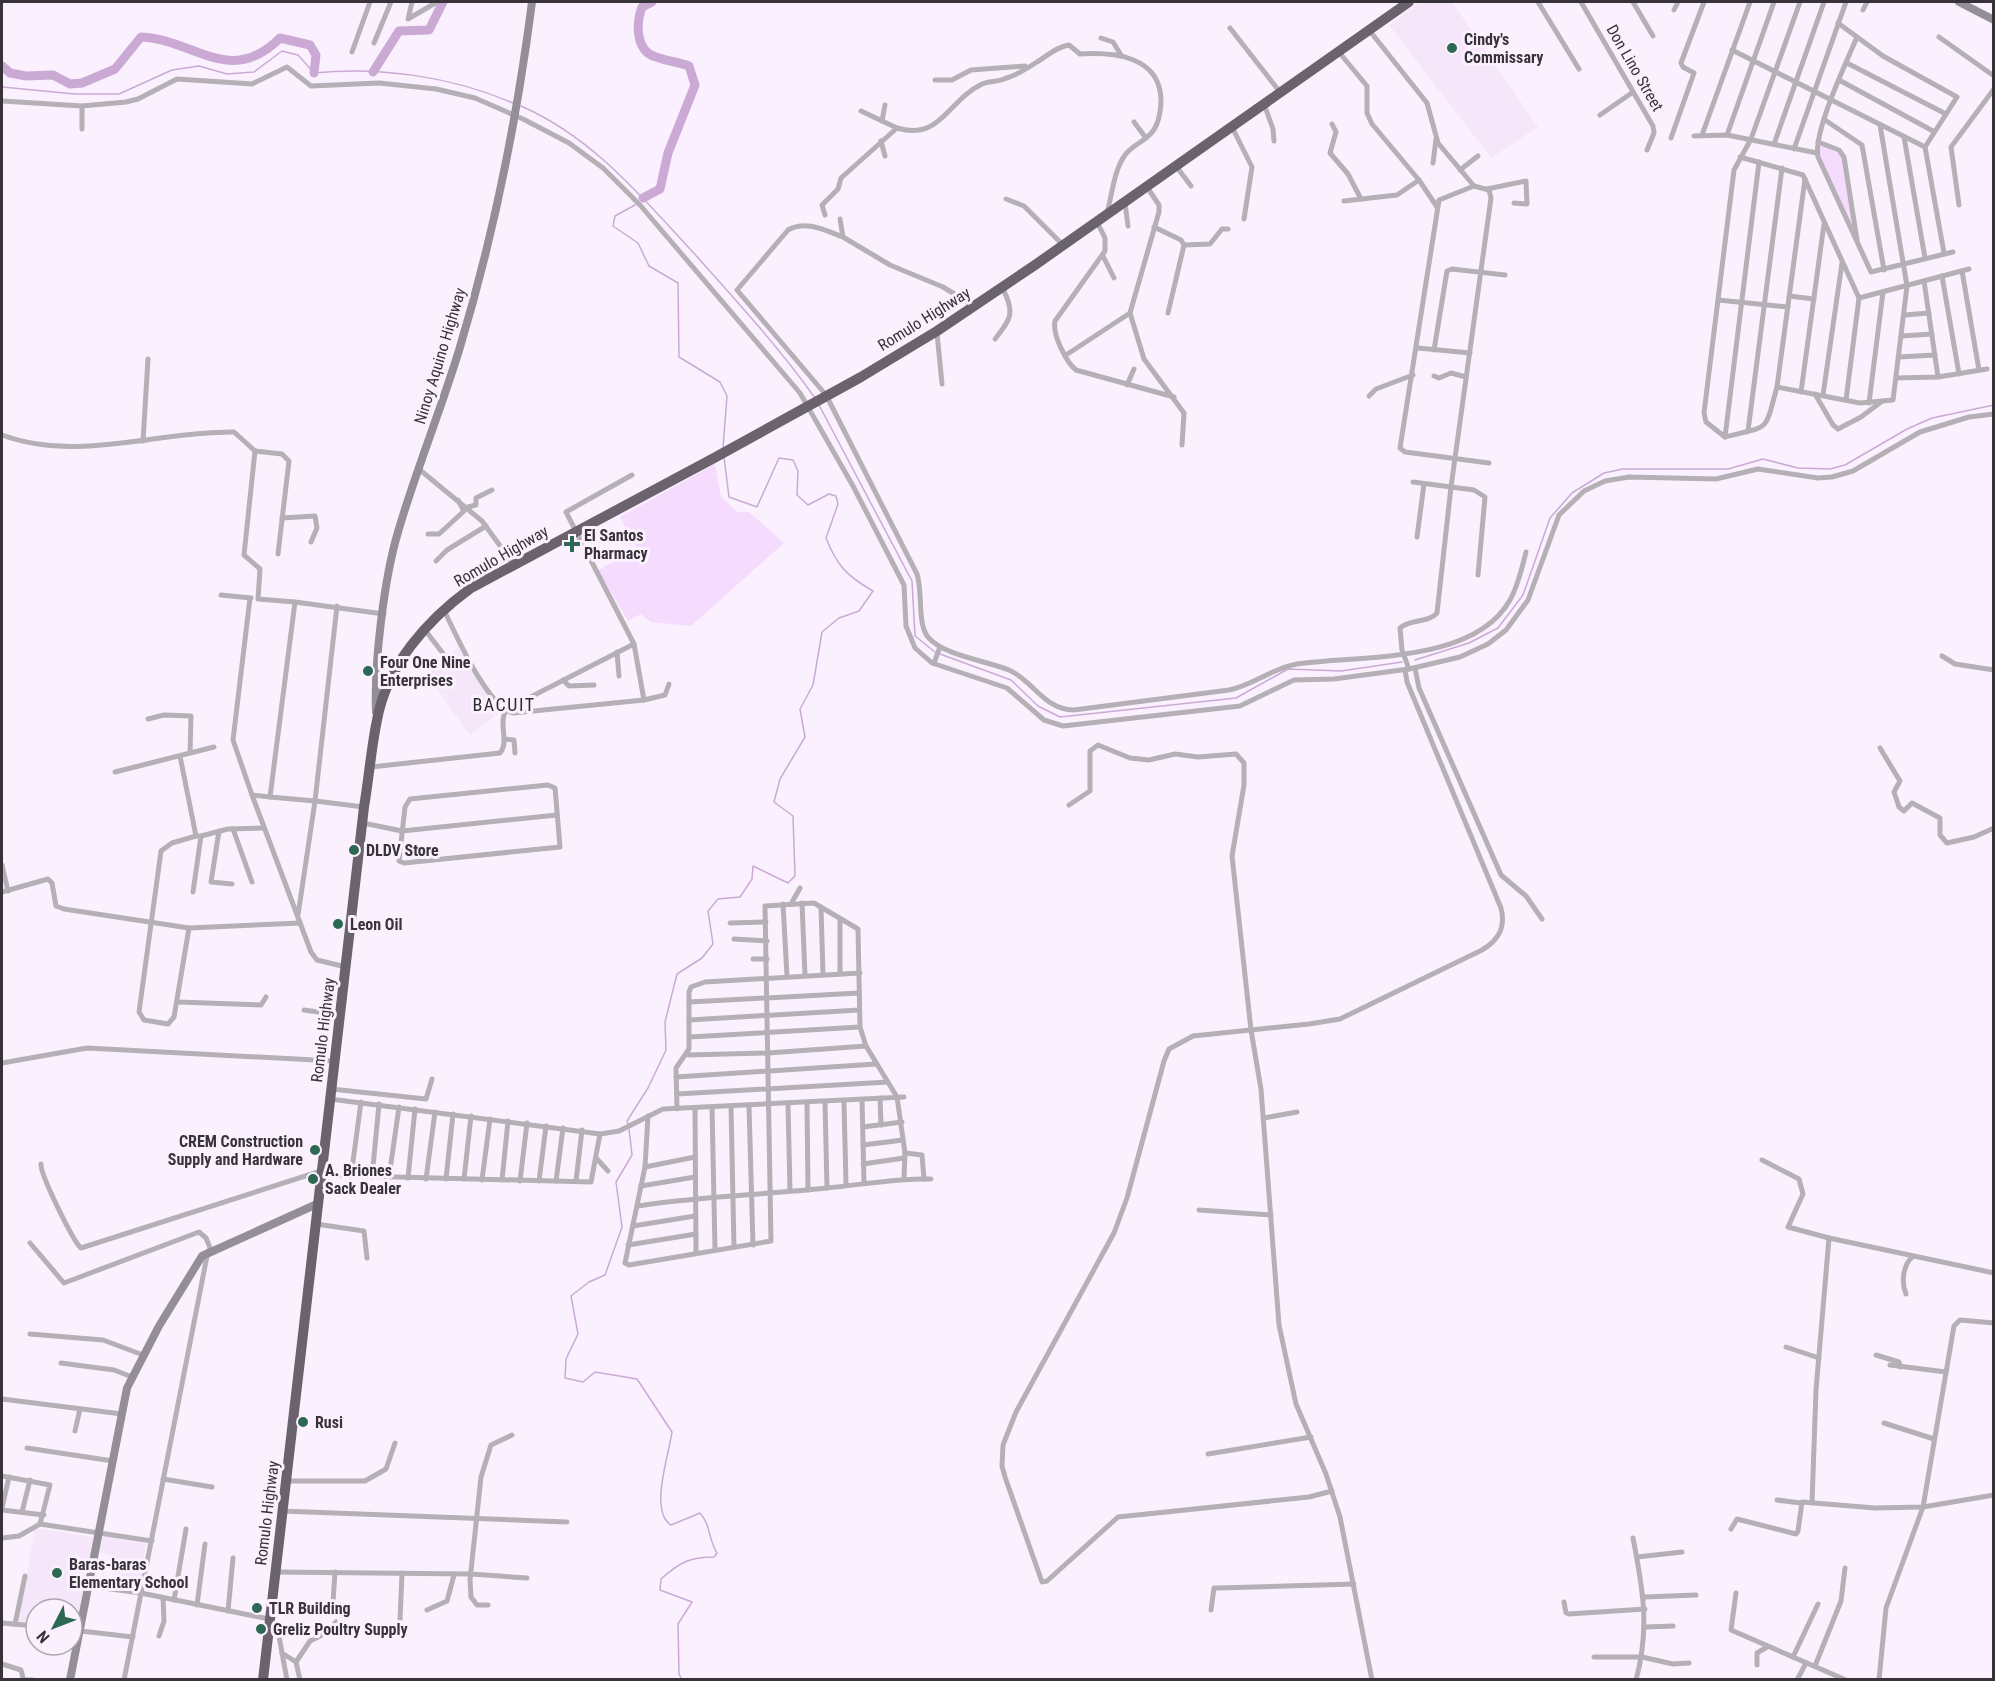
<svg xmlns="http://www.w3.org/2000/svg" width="1995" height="1681" font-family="'Roboto Condensed',sans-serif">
<rect width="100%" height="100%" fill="#fbf1fe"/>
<g fill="#f5e6fa">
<polygon points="1419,2 1452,2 1538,127 1491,158 1389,25"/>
<polygon points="458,648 502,711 470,735 426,674"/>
<polygon points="35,1528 94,1537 77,1629 72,1629 72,1609 36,1609 36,1624 18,1622"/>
<polygon points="101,1536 146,1544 139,1590 113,1587 117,1557 97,1551"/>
</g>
<g fill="#f5dbfe">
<polygon points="1819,143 1844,157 1859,246 1814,154"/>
<polygon points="715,464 721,497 738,512 749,512 784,543 691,626 651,622 641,614 628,621 598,570 637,549 620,517"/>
</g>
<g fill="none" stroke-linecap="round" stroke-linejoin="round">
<g stroke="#caaad5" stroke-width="1.5">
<path d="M2,87L75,94H119L172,70L199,66L227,74L254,72L282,51L298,55L314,73C380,66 453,77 513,103"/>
<path d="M521,106C592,137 640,195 691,250C734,298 778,346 815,398"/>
<polyline points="635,205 615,216 613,226 638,243 649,266 678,283 679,357 720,382 727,396 723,447"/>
<polyline points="819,405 912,581 915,636 935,652"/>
<polyline points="940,654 1011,680 1038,706 1060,717 1236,698 1288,669 1341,671 1402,662"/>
<polyline points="1415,660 1469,643 1498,628 1523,595 1550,518 1572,493 1604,473 1623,469 1728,469 1763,459 1798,468 1830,469 1845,465 1907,429 1932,418 1994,405"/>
<path d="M628,1124L627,1121L648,1088L666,1050L665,1022L677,974L702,958L713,944L708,911L718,899L740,897L752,879L753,866L788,883L795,876L793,816L774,802L780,779L805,737L800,709L813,685L822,632L839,618L859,611L873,591C847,576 837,566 826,538L838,504L836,496L829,494L808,505L797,495L798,471L793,460L779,458L757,507L729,497L724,457"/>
<path d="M629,1129L632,1155L616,1182L622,1227L605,1275L589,1282L571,1296L578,1334L566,1359L565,1378L583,1382L595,1372L637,1379L672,1432C669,1454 649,1512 671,1525L700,1513C711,1525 708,1539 717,1553L714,1557C689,1557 679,1563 661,1579L660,1590L692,1602L678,1624L679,1674L682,1680"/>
</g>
<g stroke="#caaad5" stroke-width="9">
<path d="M2,66L10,73L26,76L53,75L70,84L82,83L115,69L141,37C194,39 230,88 280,38L310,45L316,55L314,73"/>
<polyline points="373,72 399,31 429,30 443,2"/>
<path d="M643,198L660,189L668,153L695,85L689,66C678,62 667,61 656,57C635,51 636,23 642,7L652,2"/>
</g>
<g stroke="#b4b0b5" stroke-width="5">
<polyline points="412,2 408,19 437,2"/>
<polyline points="1538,2 1579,69"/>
<polyline points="1581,2 1653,126 1654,133 1647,150"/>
<polyline points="1633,2 1653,36"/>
<path d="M1800,2L1751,139L1734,170L1704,413L1706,422L1725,437C1771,425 1764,434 1777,387L1805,179"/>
<polyline points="1674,10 1678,2"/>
<polyline points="1863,10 1867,2"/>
<polyline points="1838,23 1883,56 1957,97 1925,147 1944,253"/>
<polyline points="1230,28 1280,92"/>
<path d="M1369,30L1427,103L1438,143L1474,186L1489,190L1491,198L1451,487L1437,613C1429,623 1410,619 1400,628L1402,650L1409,669"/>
<path d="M1857,37C1846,63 1813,132 1818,157L1871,272L1953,252"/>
<polyline points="1939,37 1994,76"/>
<polyline points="1101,38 1113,42 1121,55"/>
<polyline points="374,43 391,2"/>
<polyline points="1732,50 1925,147"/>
<polyline points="1338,51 1367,86 1367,113 1372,124 1419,180 1437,207"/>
<polyline points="352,52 370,2"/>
<polyline points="1847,63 1946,114"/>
<polyline points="935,80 952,80 971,70 1025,66"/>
<polyline points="1839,80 1933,131"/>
<polyline points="2,101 82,106 126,102 138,99 177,79 252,84 287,67 311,86 379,83 436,89 475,98 523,119 569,143 603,168 640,205 800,393 853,486 904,585 906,626 915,648 932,663 1007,688 1044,720 1063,726 1240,706 1294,680 1334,679 1409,669 1460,657 1488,644 1506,630 1528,600 1559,515 1584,491 1605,481 1629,477 1716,479 1758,469 1818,478 1832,477 1853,471 1920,432 1969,417 1994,414"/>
<polyline points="1264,104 1273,129 1274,141"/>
<polyline points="861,111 897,128"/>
<polyline points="1600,115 1633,92"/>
<polyline points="1825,120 1862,145 1884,270"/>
<polyline points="882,121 885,105"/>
<polyline points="1134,122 1146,138"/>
<polyline points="1332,124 1336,132 1330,153 1348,174 1361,199"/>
<polyline points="1232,127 1252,167 1244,219"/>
<polyline points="82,129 82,106"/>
<polyline points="1702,135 1750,2"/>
<polyline points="1727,135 1774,2"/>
<polyline points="1694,136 1727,135 1817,153"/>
<polyline points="1904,137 1925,258"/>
<polyline points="1671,138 1694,73 1683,67 1681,63 1704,2"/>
<polyline points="881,141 885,156"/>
<polyline points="1818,142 1839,150 1844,157 1857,240"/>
<polyline points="1774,144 1824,2"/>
<polyline points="1794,149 1846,2"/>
<polyline points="1740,157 1803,175 1859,298 1846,400"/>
<polyline points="1433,163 1436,139"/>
<polyline points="1176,166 1191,186"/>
<polyline points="1460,170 1478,156"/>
<polyline points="1474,186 1439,200 1400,448 1405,452 1489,463"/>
<polyline points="1147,187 1159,205 1159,212 1130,313 1144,359 1184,413 1182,445"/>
<polyline points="1487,189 1526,181 1527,204 1514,203"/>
<polyline points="1006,199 1024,206 1063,245"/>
<polyline points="1344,201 1397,195 1419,180"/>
<polyline points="1125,203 1128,226"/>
<polyline points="1959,205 1951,147 1994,89"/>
<path d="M825,215L822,205L838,189L841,178L897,128C941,141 947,101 982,84C989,81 997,82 1004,79C1014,76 1028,68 1037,62C1047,56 1056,47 1069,45L1080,54C1114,52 1160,56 1161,100C1161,109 1159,123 1153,131C1146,141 1132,145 1125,155C1114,170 1112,195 1107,213"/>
<polyline points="840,219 843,237 890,265 943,287 974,306"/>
<path d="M1097,222L1105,238V251L1055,321C1052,334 1066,362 1076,370L1174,397"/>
<polyline points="1154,227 1181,240 1184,245 1168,313"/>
<path d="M843,237C824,230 806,220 788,230L737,290L826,395L917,574C923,592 917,624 928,637C942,655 987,661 1009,670C1034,681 1044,710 1074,710L1229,690C1253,685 1273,668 1297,664C1360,655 1474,664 1510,600C1518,586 1522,568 1526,552"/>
<polyline points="1184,245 1210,244 1222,229 1228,229"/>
<polyline points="1103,256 1114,278"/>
<polyline points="1962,271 1979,370"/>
<polyline points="1942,276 1959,374"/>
<polyline points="1924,281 1938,377"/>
<polyline points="1789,296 1814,299"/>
<polyline points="1859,298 1969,269"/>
<polyline points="1718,300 1788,307"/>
<polyline points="1905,315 1929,313"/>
<polyline points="937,333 942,384"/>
<polyline points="1902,336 1932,334"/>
<path d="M995,339C1012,318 1015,312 1002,287"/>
<polyline points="1418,348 1470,353"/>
<polyline points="1434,350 1447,271 1452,269 1505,275"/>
<polyline points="1066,355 1130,313"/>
<polyline points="1899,357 1935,355"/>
<polyline points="1434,376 1439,378 1451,373 1466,377"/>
<polyline points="1896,378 1938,377 1987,369"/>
<polyline points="1127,385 1134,369"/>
<polyline points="1777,387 1860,403 1893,400 1907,286 1880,125"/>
<polyline points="1801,392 1824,224"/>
<polyline points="1815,394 1833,425 1838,429 1861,417 1881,402"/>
<polyline points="1823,395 1842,263"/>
<polyline points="1369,396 1376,389 1413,375"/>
<polyline points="1869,403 1883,292"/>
<polyline points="1748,431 1782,168"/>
<path d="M2,435C77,463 157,431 234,432L255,451L244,555L260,569L258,599L295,602L270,797L315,801L337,606"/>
<polyline points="1725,437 1759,162"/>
<polyline points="143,441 148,359"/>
<polyline points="255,451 282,454 289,461 278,554"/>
<polyline points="420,470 482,521 514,565"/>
<polyline points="1413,482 1474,490 1485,497 1478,575"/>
<polyline points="468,507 476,505 476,498 492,490"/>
<polyline points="282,518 315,516 317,528 311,542"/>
<polyline points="428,534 439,534 464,511 458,500"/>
<polyline points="1417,537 1424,484"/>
<polyline points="436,561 447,550 486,526"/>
<polyline points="221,595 251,598"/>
<polyline points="250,598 233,740 252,795"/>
<polyline points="295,602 384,614"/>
<path d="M444,610C456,635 487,706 513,713L644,700L634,644"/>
<polyline points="425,630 448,660"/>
<polyline points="617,652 619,676"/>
<polyline points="1942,656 1955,664 1994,670"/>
<polyline points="934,663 940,647"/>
<polyline points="1415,668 1419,688 1501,875 1526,896 1542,919"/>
<polyline points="563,680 569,686 594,685"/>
<polyline points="644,700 665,695 669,684"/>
<polyline points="148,719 164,715 191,716 190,753"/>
<polyline points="504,739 514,740 515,753"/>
<polyline points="1880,748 1900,781 1894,792 1899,807 1904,811 1912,803 1940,818 1940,835 1947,843 1974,837 1994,828"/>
<polyline points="180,756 196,836 199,836"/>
<path d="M371,767L500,753C510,742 497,722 507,709L634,644L566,512L632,475"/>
<polyline points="115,772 214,747"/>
<polygon points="548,785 555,788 560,847 404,863 399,861 405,807 410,799"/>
<polyline points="270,797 252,795 311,952 317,960 346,967"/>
<polyline points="1069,805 1090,791 1090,751 1098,745 1130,758 1149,760 1175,754 1198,757 1236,754 1244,763 1244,785 1232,856 1251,1030 1261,1089 1279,1325 1296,1404 1326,1474 1340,1517 1372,1680"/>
<polyline points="363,823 402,831 557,815"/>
<polyline points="233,829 252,882"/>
<polyline points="219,831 211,882 232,884"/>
<polyline points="2,865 8,891"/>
<polyline points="2,892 48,879 52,883 56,906 64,909 189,928 300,923"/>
<polyline points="193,892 201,836 228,829 263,828"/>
<polyline points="802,903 805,975"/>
<polyline points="783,904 787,976"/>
<polyline points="791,904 800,888"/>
<polyline points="821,908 823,974"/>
<polyline points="298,915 315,801 364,807"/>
<polyline points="730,923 766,922"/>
<polyline points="189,928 174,1017 168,1024 144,1020 139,1012 161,851 172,843 196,836"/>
<polyline points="734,939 767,941"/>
<polyline points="753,959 767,959"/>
<polyline points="840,974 840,919"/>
<polyline points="178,1002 261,1005 266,997"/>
<polyline points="689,1002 859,993"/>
<polyline points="304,1010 340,1015"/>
<polyline points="689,1020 859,1010"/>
<polyline points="690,1037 860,1027"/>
<polyline points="688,1055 768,1053 866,1046"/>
<polyline points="2,1063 87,1048 334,1061"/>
<polyline points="676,1077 876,1064"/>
<polyline points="331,1089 426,1099 432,1079"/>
<polyline points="677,1094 888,1082"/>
<polyline points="880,1098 881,1125"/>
<polyline points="330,1099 600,1134 619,1131 663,1109 904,1097"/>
<polyline points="862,1100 864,1183"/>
<polyline points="844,1102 846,1185"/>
<polyline points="825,1103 827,1188"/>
<polyline points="788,1104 790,1191"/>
<polyline points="807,1104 808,1190"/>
<polyline points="731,1106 734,1247"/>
<polyline points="749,1106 753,1245"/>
<polyline points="712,1107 715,1249"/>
<polyline points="695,1108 696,1252"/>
<polyline points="677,1109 676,1068 689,1049 689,992 691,987 705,982 860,973"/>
<polyline points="648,1116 645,1167 625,1263 629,1265 771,1241 765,906 814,903 858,929 860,1027 866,1046 897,1097 905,1153 904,1178"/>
<polyline points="1264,1118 1297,1112"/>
<polyline points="863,1127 902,1122"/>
<polyline points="863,1145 903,1140"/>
<polyline points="905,1153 922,1155 924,1179"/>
<polyline points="597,1159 608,1171"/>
<polyline points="1762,1160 1799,1179 1803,1194 1788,1227 1829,1238 1816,1390 1812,1503"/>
<path d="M41,1164C40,1174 73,1241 81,1248L321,1171"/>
<polyline points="863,1164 904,1158"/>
<polyline points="645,1167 695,1157"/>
<polyline points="322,1175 591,1182 600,1134"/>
<polyline points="351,1176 361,1102"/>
<polyline points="372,1177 379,1104"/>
<polyline points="389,1177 399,1107"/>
<polyline points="408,1178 415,1109"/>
<polyline points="426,1179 435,1112"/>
<polyline points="446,1179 453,1114"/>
<polyline points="464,1179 471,1116"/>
<polyline points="482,1180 490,1119"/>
<polyline points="502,1180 508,1121"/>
<polyline points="520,1181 527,1123"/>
<polyline points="539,1181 546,1126"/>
<polyline points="556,1181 563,1128"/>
<polyline points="576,1181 582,1130"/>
<polyline points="641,1186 695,1177"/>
<path d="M638,1206C700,1196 763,1195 826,1188C861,1185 895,1178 931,1179"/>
<polyline points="1199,1210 1271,1215"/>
<polyline points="316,1224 364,1231 367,1258"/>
<polyline points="633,1226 695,1216"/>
<polyline points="1829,1238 1994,1273"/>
<polyline points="30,1243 64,1283 199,1232 206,1238 211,1250"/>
<polyline points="628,1245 696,1234"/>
<path d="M1906,1294C1901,1282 1903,1266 1912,1257"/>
<polyline points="30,1334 103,1340 143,1355"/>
<polyline points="1786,1347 1819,1358"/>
<polyline points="1876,1355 1899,1362 1900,1367"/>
<polyline points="61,1363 114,1370 132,1377"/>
<polyline points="1890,1365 1946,1372"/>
<polyline points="2,1399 122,1414"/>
<polyline points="1884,1423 1934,1439"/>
<polyline points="75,1431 80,1409"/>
<polyline points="27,1448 113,1461"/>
<polyline points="1208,1454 1311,1437"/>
<polyline points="2,1476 50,1485 40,1524 152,1541"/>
<polyline points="163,1479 212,1487"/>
<polyline points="287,1481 365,1481 386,1469 395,1443"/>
<path d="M1332,1491L1309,1497L1118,1517L1047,1581L1042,1582L1005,1477L1002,1466L1003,1445L1016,1412L1114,1233L1127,1198L1164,1061L1169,1049L1193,1036L1309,1024L1340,1019L1482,950C1499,940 1506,927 1501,908L1407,682L1405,670"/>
<polyline points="1777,1500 1801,1503"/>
<polyline points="2,1508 9,1477"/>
<polyline points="2,1510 44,1515"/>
<polyline points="282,1511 567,1522"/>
<polyline points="22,1512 30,1480"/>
<polyline points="1731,1529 1737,1519 1796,1534 1798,1531 1802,1502 1875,1508 1923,1507 1994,1495"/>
<polyline points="2,1538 19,1536 40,1524"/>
<path d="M1633,1538C1643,1589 1650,1628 1636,1680"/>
<polyline points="1637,1557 1682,1552"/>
<polyline points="275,1572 471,1574 527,1578"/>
<polyline points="88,1586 141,1593 269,1619 278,1631 287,1680"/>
<polyline points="1736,1593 1731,1630 1846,1680"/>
<polyline points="1644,1597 1696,1595"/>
<polyline points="174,1600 186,1529"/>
<polyline points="333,1602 335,1572"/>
<polyline points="1564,1602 1566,1613 1569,1614 1645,1609"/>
<polyline points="197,1605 205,1544"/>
<polyline points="488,1605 477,1605 471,1597 470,1580 481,1477 491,1445 512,1435"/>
<polyline points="427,1610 447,1601 454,1575"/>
<polyline points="1211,1610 1214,1588 1217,1588 1354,1584"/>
<polyline points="228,1611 233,1558"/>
<polyline points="400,1620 402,1573"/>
<polyline points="2,1623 36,1626"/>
<polyline points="15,1624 25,1576"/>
<polyline points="1646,1627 1673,1626"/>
<polyline points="72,1630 133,1637"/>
<polyline points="159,1636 164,1621 163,1598"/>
<polyline points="282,1653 296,1662 300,1680"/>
<polyline points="1594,1657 1642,1657 1673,1664 1689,1663"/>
<polyline points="1793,1657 1818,1604"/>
<polyline points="296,1662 310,1641 324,1634 336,1622"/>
<polyline points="2,1664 21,1670 23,1678"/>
<polyline points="1757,1665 1757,1653 1767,1647"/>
<polyline points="1815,1666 1841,1601 1845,1568"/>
<polyline points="22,1680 33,1680"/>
<polyline points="124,1680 208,1251"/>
<polyline points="1797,1680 1806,1663"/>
<polyline points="1879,1680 1886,1608 1923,1507 1954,1326 1960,1320 1994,1323"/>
</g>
<g stroke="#948e97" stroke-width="8">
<polyline points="1959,2 1994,20"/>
<path d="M376,712C374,663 384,579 398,532C416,470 441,410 460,347C494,234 517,119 532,2"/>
<polyline points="70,1680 127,1388 159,1326 202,1256 317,1204"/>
</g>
<path stroke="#6a626d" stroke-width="10" d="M263,1680L364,807C369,778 371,749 377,720C387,665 427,620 471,588L714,458L861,377L937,331L1035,265L1409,2"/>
</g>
<g fill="#2c6853" stroke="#fbf1fe" stroke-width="2">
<circle cx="1452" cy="48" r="6"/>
<path d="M569 535h6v6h6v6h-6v6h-6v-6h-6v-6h6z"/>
<circle cx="368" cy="671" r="6"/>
<circle cx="354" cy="850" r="6"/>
<circle cx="338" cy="924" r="6"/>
<circle cx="315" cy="1150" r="6"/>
<circle cx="313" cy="1179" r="6"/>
<circle cx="303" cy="1422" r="6"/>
<circle cx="57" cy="1573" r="6"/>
<circle cx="257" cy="1608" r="6"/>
<circle cx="261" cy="1629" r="6"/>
</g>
<g text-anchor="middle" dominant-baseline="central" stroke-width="6" stroke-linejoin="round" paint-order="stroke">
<g font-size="16" font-weight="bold" fill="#373338" stroke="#fbf1fe" text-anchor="start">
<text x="1464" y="39">Cindy's<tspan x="1464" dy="18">Commissary</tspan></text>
<text x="584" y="535">El Santos<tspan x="584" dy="18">Pharmacy</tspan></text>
<text x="380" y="662">Four One Nine<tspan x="380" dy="18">Enterprises</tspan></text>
<text x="366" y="850">DLDV Store</text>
<text x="350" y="924">Leon Oil</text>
<text x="303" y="1141" text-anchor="end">CREM Construction<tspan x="303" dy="18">Supply and Hardware</tspan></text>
<text x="325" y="1170">A. Briones<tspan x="325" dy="18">Sack Dealer</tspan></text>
<text x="315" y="1422">Rusi</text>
<text x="69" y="1564">Baras-baras<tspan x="69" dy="18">Elementary School</tspan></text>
<text x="269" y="1608">TLR Building</text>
<text x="273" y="1629">Greliz Poultry Supply</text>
</g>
<g font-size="16" fill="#373338" stroke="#fbf1fe">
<text transform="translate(1635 68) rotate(60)">Don Lino Street</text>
<text transform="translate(924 319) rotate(-32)">Romulo Highway</text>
<text transform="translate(440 356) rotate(-73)">Ninoy Aquino Highway</text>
<text transform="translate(501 556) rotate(-30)">Romulo Highway</text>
<text transform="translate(323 1030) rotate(-83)">Romulo Highway</text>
<text transform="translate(267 1513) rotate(-83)">Romulo Highway</text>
</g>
<g font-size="18" letter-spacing="1.5" fill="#312a34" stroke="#fbf1fe">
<text x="504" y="704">BACUIT</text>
</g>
</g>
<rect width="1995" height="1681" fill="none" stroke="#373338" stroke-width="6"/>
<g transform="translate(54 1627) rotate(228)"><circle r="28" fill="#fbf1fe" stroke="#ada5af" stroke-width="1.5"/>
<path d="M0-4.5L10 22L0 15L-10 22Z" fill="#2c6853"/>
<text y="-9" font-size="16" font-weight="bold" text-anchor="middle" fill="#373338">N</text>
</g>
</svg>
